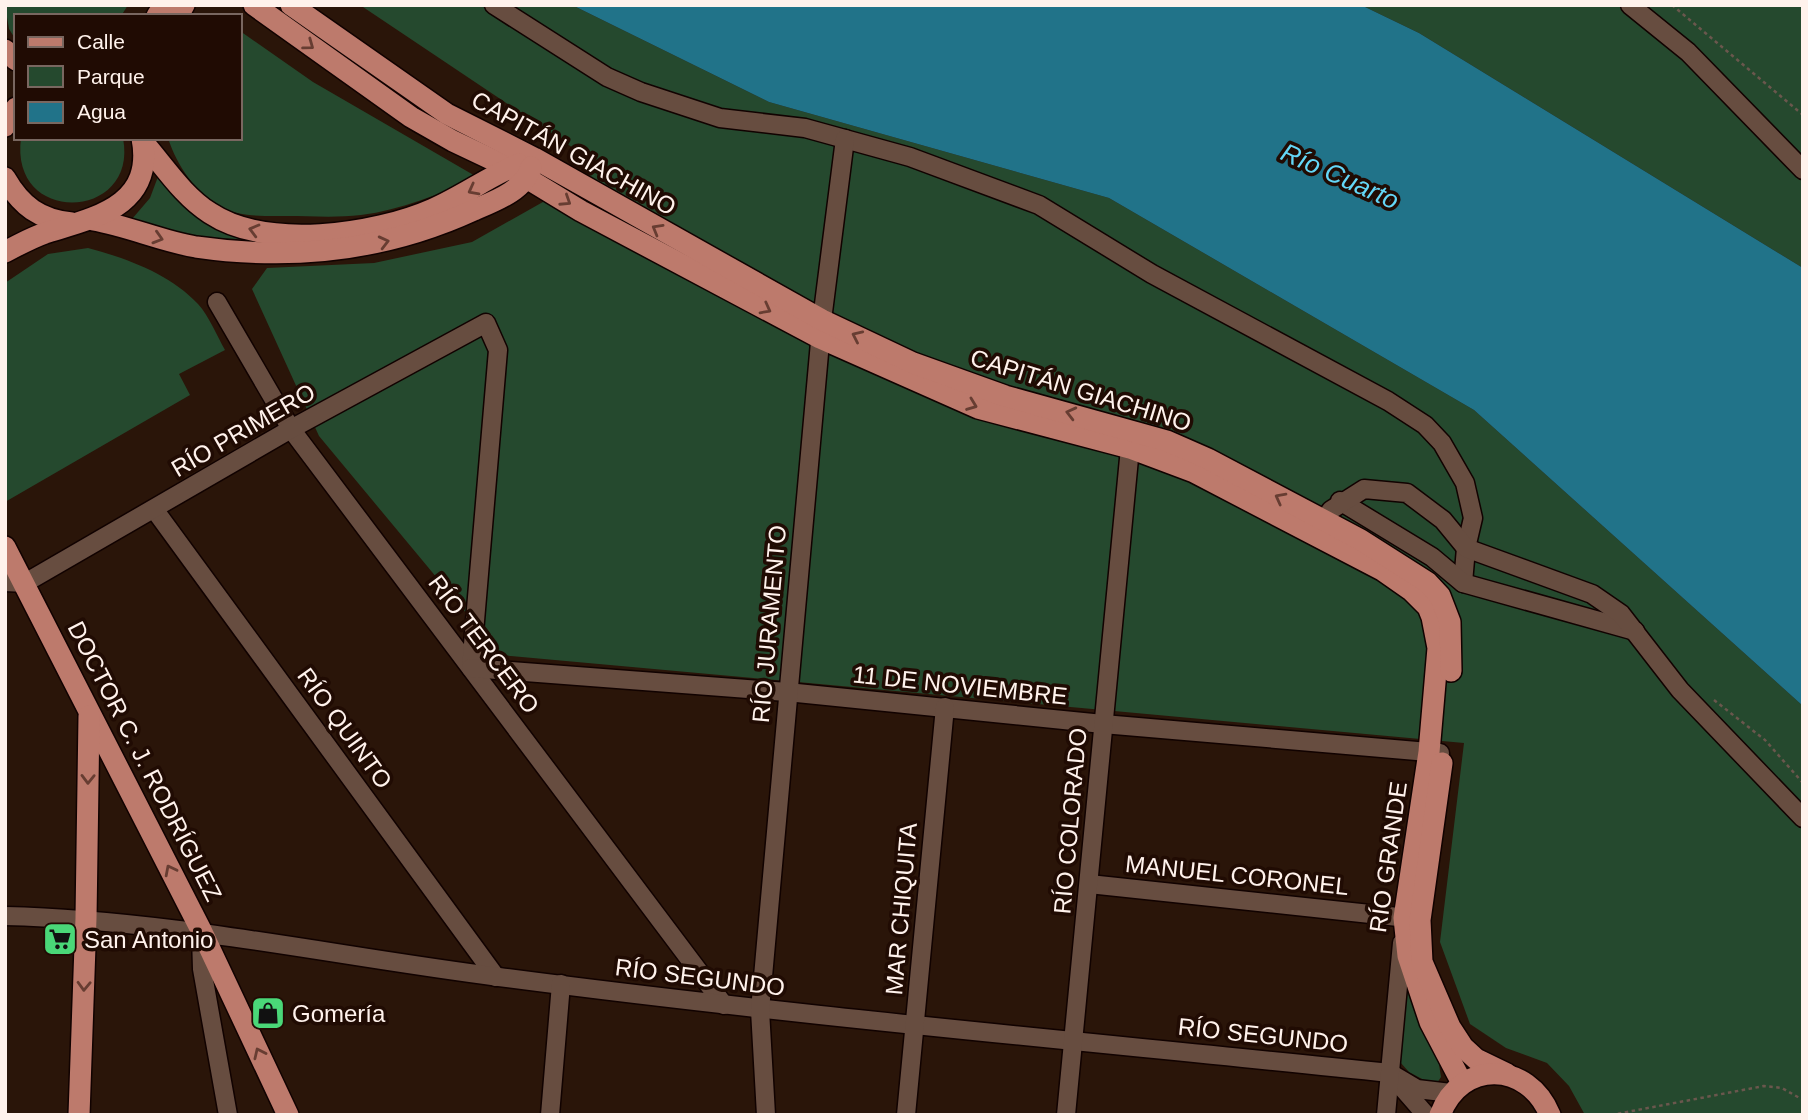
<svg xmlns="http://www.w3.org/2000/svg" width="1808" height="1120" font-family="Arial,sans-serif">
<rect width="100%" height="100%" fill="#2a1509"/>
<g fill="#25492e">
<polygon points="5,5 128,5 121,16 16,16 16,40 9,29"/>
<polygon points="360,5 572,5 769,102 1109,198 1474,410 1803,706 1803,1115 1585,1115 1569,1086 1547,1063 1506,1048 1470,1024 1440,942 1464,743 501,655 319,436 252,289 267,268 374,263 472,242 603,168"/>
<polygon points="1361,5 1803,5 1803,268 1419,33"/>
<path d="M240,31L313,82L477,177C440,194 401,210 361,215C336,218 310,216 286,216C267,216 239,217 223,208C196,194 177,166 168,138H240Z"/>
<path d="M21,138H123C139,221 9,227 21,138Z"/>
<path d="M159,174C213,243 230,241 314,242L297,250L170,233L132,219L150,198Z"/>
<path d="M88,248C126,258 170,274 198,304C209,316 217,336 225,350L179,374L190,395L5,502V283L48,254Z"/>
<polygon points="1407,986 1425,1036 1438,1058 1441,1077 1435,1086 1409,1072 1400,1062"/>
</g>
<polygon fill="#217389" points="572,5 1361,5 1419,33 1803,268 1803,706 1474,410 1109,198 769,102"/>
<g fill="none" stroke-linecap="round" stroke-linejoin="round">
<g stroke="#110200" stroke-width="21">
<g id="minor">
<polyline points="494,5 607,77 641,92 720,118 805,128 910,157 1039,205 1152,274 1388,401 1425,425 1442,443 1465,483 1473,518 1466,548 1463,583"/>
<polyline points="1630,5 1688,52 1803,170"/>
<polyline points="217,302 291,429 724,1005"/>
<polyline points="1340,501 1432,557 1463,583 1635,631"/>
<polyline points="154,509 496,977"/>
<polyline points="1317,532 1331,510 1364,489 1407,493 1443,520 1466,548 1592,594 1621,614 1680,690 1803,818"/>
<polyline points="5,582 25,583 291,429 486,323 498,350 471,668"/>
<polyline points="471,668 787,692 1103,724 1440,753"/>
<polyline points="1089,884 1417,919"/>
<path d="M5,916C172,920 333,956 499,977C795,1016 1093,1042 1390,1073L1417,1089L1451,1093"/>
<polyline points="201,935 202,969 228,1115"/>
<polyline points="1399,1084 1426,1115"/>
<polyline points="550,1115 561,984"/>
<polyline points="766,1115 760,1010 822,320 845,139"/>
<polyline points="906,1115 945,707"/>
<polyline points="1066,1115 1130,448"/>
<polyline points="1386,1115 1402,943"/>
</g>
</g>
<g stroke="#110200" stroke-width="24">
<g id="major">
<polyline points="254,5 411,117 453,141 510,168 581,211 820,338 978,408 1130,448 1194,472 1382,570 1412,591 1428,607 1432,617 1438,648 1429,752 1404,918 1408,956 1430,1022 1462,1083"/>
<polyline points="291,5 447,114 534,158 822,320 913,363 1005,396 1167,441 1208,459 1361,540 1427,582 1440,596 1450,622 1451,671"/>
<polyline points="157,16 164,5"/>
<polyline points="178,16 184,5"/>
<polyline points="5,50 16,60"/>
<polyline points="5,126 16,108"/>
<path d="M143,142C164,166 183,196 210,213C266,250 374,235 433,209C463,196 491,175 519,164"/>
<path d="M5,178C21,206 40,220 72,223"/>
<path d="M93,220C128,226 161,241 196,247C293,261 385,251 474,210C495,201 525,190 531,167"/>
<path d="M5,252C18,245 31,238 45,233C93,218 155,207 142,138"/>
<polyline points="5,547 201,930 288,1115"/>
<polyline points="1442,763 1420,920 1422,962 1450,1027 1463,1047 1476,1059 1507,1074"/>
<polyline points="79,1115 86,918 89,716"/>
<path d="M1440,1115C1461,1059 1528,1061 1550,1115"/>
</g>
</g>
<g stroke="#6a574d" stroke-width="2.5" stroke-dasharray="3.5 3.5" stroke-linecap="butt">
<polyline points="1672,5 1803,115"/>
<polyline points="1714,700 1765,740 1803,783"/>
<polyline points="1611,1115 1764,1086 1782,1088 1803,1100"/>
</g>
<use href="#minor" stroke="#674d40" stroke-width="18"/>
<use href="#major" stroke="#bd7a6c" stroke-width="21"/>
</g>
<defs><path id="oneway-chevron" d="M-2-3.5L2.5 0L-2 3.5" fill="none" stroke-width="1.6" stroke-linecap="round" stroke-linejoin="round" transform="scale(1.75)"/></defs>
<g stroke="#673d32">
<use href="#oneway-chevron" transform="translate(309 45) rotate(36)"/>
<use href="#oneway-chevron" transform="translate(473 190) rotate(152)"/>
<use href="#oneway-chevron" transform="translate(566 201) rotate(33)"/>
<use href="#oneway-chevron" transform="translate(657 229) rotate(-150)"/>
<use href="#oneway-chevron" transform="translate(254 230) rotate(-165)"/>
<use href="#oneway-chevron" transform="translate(158 238) rotate(17)"/>
<use href="#oneway-chevron" transform="translate(384 242) rotate(-14)"/>
<use href="#oneway-chevron" transform="translate(766 309) rotate(28)"/>
<use href="#oneway-chevron" transform="translate(857 336) rotate(-155)"/>
<use href="#oneway-chevron" transform="translate(972 405) rotate(21)"/>
<use href="#oneway-chevron" transform="translate(1071 413) rotate(-166)"/>
<use href="#oneway-chevron" transform="translate(1280 498) rotate(-152)"/>
<use href="#oneway-chevron" transform="translate(88 779) rotate(91)"/>
<use href="#oneway-chevron" transform="translate(170 870) rotate(-117)"/>
<use href="#oneway-chevron" transform="translate(84 986) rotate(92)"/>
<use href="#oneway-chevron" transform="translate(259 1053) rotate(-115)"/>
</g>
<defs>
<g id="supermarket-square" transform="scale(1.75)"><rect x="-9" y="-9" width="18" height="18" rx="4" fill="#4ad778" stroke="#200b03"/><path d="M-6-5.5h2.5l.6 2H6L4.5 2H-2.5L-4.4-4H-6ZM-1.5 3.2a1.3 1.3 0 1 0 .1 0ZM3 3.2a1.3 1.3 0 1 0 .1 0Z" fill="#111"/></g>
<g id="shop-square" transform="scale(1.75)"><rect x="-9" y="-9" width="18" height="18" rx="4" fill="#4ad778" stroke="#200b03"/><path d="M-5-2.5h2.3a2.7 3.5 0 0 1 5.4 0H5L5.5 6h-11ZM-1.5-2.5h3a1.5 2.3 0 0 0-3 0Z" fill="#111"/></g>
</defs>
<g fill-rule="evenodd">
<use href="#supermarket-square" x="60" y="939"/>
<use href="#shop-square" x="268" y="1013"/>
</g>
<g text-anchor="middle" dominant-baseline="central" stroke-width="7" stroke-linejoin="round" paint-order="stroke">
<g font-size="24" fill="#fff2ec" stroke="#200b03">
<text transform="translate(574 153) rotate(29)">CAPITÁN GIACHINO</text>
<text transform="translate(1081 390) rotate(17)">CAPITÁN GIACHINO</text>
<text transform="translate(243 430) rotate(-30)">RÍO PRIMERO</text>
<text transform="translate(769 624) rotate(-85)">RÍO JURAMENTO</text>
<text transform="translate(484 644) rotate(53)">RÍO TERCERO</text>
<text transform="translate(960 685) rotate(6)">11 DE NOVIEMBRE</text>
<text transform="translate(345 728) rotate(54)">RÍO QUINTO</text>
<text transform="translate(145 761) rotate(63)">DOCTOR C. J. RODRÍGUEZ</text>
<text transform="translate(1070 821) rotate(-85)">RÍO COLORADO</text>
<text transform="translate(1388 857) rotate(-82)">RÍO GRANDE</text>
<text transform="translate(1237 875) rotate(6)">MANUEL CORONEL</text>
<text transform="translate(901 909) rotate(-85)">MAR CHIQUITA</text>
<text transform="translate(700 977) rotate(7)">RÍO SEGUNDO</text>
<text transform="translate(1263 1035) rotate(6)">RÍO SEGUNDO</text>
</g>
<g font-size="24" fill="#fff2ec" stroke="#200b03" text-anchor="start">
<text x="84" y="939">San Antonio</text>
<text x="292" y="1013">Gomería</text>
</g>
<g font-size="26" font-style="italic" fill="#64d7f7" stroke="#200b03">
<text transform="translate(1340 176) rotate(24)">Río Cuarto</text>
</g>
</g>
<rect width="1808" height="1120" fill="none" stroke="#fff2ec" stroke-width="14"/>
<rect x="14" y="14" width="228" height="126" fill="#200b03" stroke="#796760" stroke-width="2"/>
<rect x="28" y="37" width="35" height="10" fill="#bd7a6c" stroke="#796760" stroke-width="2"/>
<text x="77" y="49" font-size="21" fill="#fff2ec">Calle</text>
<rect x="28" y="66" width="35" height="21" fill="#25492e" stroke="#796760" stroke-width="2"/>
<text x="77" y="84" font-size="21" fill="#fff2ec">Parque</text>
<rect x="28" y="102" width="35" height="21" fill="#217389" stroke="#796760" stroke-width="2"/>
<text x="77" y="119" font-size="21" fill="#fff2ec">Agua</text>
</svg>
